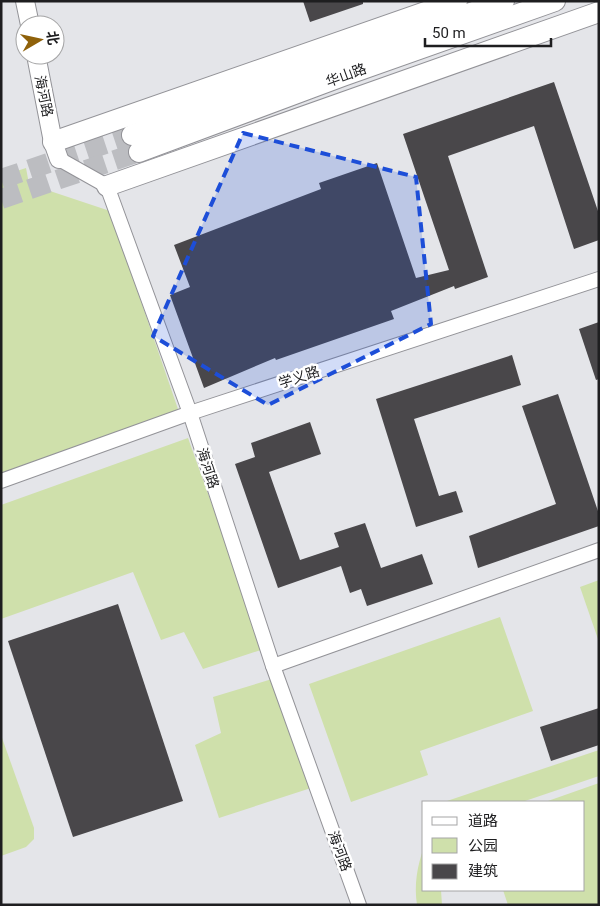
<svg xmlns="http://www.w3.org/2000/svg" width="600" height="906" font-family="Roboto,'Noto Sans SC',sans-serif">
<rect width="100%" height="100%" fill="#e4e5e9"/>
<g fill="#cfe0ab">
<polygon points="26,168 29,184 110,211 179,412 1,474 1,176"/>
<polygon points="188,438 264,649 203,669 184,632 161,640 133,572 1,619 1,505"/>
<polygon points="599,580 599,642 580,587"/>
<polygon points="500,617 533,711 420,751 428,775 351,802 309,684"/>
<polygon points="272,679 311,788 219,818 195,745 221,733 213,697"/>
<polygon points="1,735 34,828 34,839 26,847 1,856"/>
<polygon points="599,750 599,776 522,802 444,802"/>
<polygon points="599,783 599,905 508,905 503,890 584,890 584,802 545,802"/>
<path d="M424,847V890H441L442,905H417C414,884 417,867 424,847Z"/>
</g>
<g fill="#49474a">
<polygon points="303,1 363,1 363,4 310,22"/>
<polygon points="554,82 599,214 599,240 574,249 534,126 448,156 488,277 455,289 454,286 391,311 394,319 276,360 275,358 204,388 170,295 190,287 174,245 321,189 319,183 377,163 416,278 449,270 403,134"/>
<polygon points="599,322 599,379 596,380 579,329"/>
<polygon points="512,355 521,385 414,419 439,496 456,491 463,512 416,527 376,399"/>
<polygon points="558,394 599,514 599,526 478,568 469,536 556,504 522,406"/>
<polygon points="310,422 321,454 269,472 300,560 339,547 334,533 365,523 381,568 422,554 433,584 367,606 361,589 350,593 341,566 278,588 235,464 255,457 251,443"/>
<polygon points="118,604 183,801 73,837 8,641"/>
<polygon points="599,708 599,745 551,761 540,727"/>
</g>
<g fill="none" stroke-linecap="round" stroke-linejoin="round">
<g stroke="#bcbdc1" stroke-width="20" stroke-dasharray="20 10" stroke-linecap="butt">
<polyline points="1,179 132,135"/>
<polyline points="1,199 139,152"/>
</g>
<g stroke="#939398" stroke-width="16">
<g id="minor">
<polyline points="59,159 107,186 190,413 273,666 359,905"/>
<polyline points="1,481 190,413 599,279"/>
<polyline points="273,666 599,550"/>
</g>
</g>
<g stroke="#939398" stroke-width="20">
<g id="tertiary">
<polyline points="25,1 30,25"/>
<polyline points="36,55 53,142 59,159"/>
</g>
</g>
<g stroke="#939398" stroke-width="22">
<g id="secondary">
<polyline points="132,135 504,1"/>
<polyline points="53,142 457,1"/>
<polyline points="139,152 343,76 555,1"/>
<polyline points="107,186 599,12"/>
</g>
</g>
<use href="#minor" stroke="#fff" stroke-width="14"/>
<use href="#tertiary" stroke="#fff" stroke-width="18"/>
<use href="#secondary" stroke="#fff" stroke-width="20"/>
</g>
<path fill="#1d4ed8" fill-opacity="0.2" stroke="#1d4ed8" stroke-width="4" stroke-dasharray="10 6" stroke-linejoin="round" d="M243,133L416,177L431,324L268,405L153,336Z"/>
<g text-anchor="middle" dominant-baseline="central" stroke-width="5" stroke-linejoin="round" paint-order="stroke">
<g font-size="14" fill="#1e1e20" stroke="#fff">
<text transform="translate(346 75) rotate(-20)">华山路</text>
<text transform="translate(44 96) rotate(78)">海河路</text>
<text transform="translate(299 377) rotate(-18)">学义路</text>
<text transform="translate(208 468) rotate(72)">海河路</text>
<text transform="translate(340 851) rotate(70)">海河路</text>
</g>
</g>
<rect width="600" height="906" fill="none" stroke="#1e1e20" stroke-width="5"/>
<rect x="422" y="801" width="162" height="90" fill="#ffffff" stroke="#a5a5a6"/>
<rect x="432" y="817" width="25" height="8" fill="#ffffff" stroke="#a5a5a6"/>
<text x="468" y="826" font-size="15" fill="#1e1e20">道路</text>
<rect x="432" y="838" width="25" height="15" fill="#cfe0ab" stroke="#a5a5a6"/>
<text x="468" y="851" font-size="15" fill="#1e1e20">公园</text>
<rect x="432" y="864" width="25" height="15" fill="#49474a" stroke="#a5a5a6"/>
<text x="468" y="876" font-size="15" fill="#1e1e20">建筑</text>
<g transform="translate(40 40) rotate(81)"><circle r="24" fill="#ffffff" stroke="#a5a5a6"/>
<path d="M0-4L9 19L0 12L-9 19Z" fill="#8f610a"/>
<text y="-8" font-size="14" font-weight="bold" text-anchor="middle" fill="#1e1e20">北</text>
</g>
<path d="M425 38v8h126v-8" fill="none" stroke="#1e1e20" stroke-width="2.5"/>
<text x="432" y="38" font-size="15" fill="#1e1e20" stroke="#ffffff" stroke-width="4" paint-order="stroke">50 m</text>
</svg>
